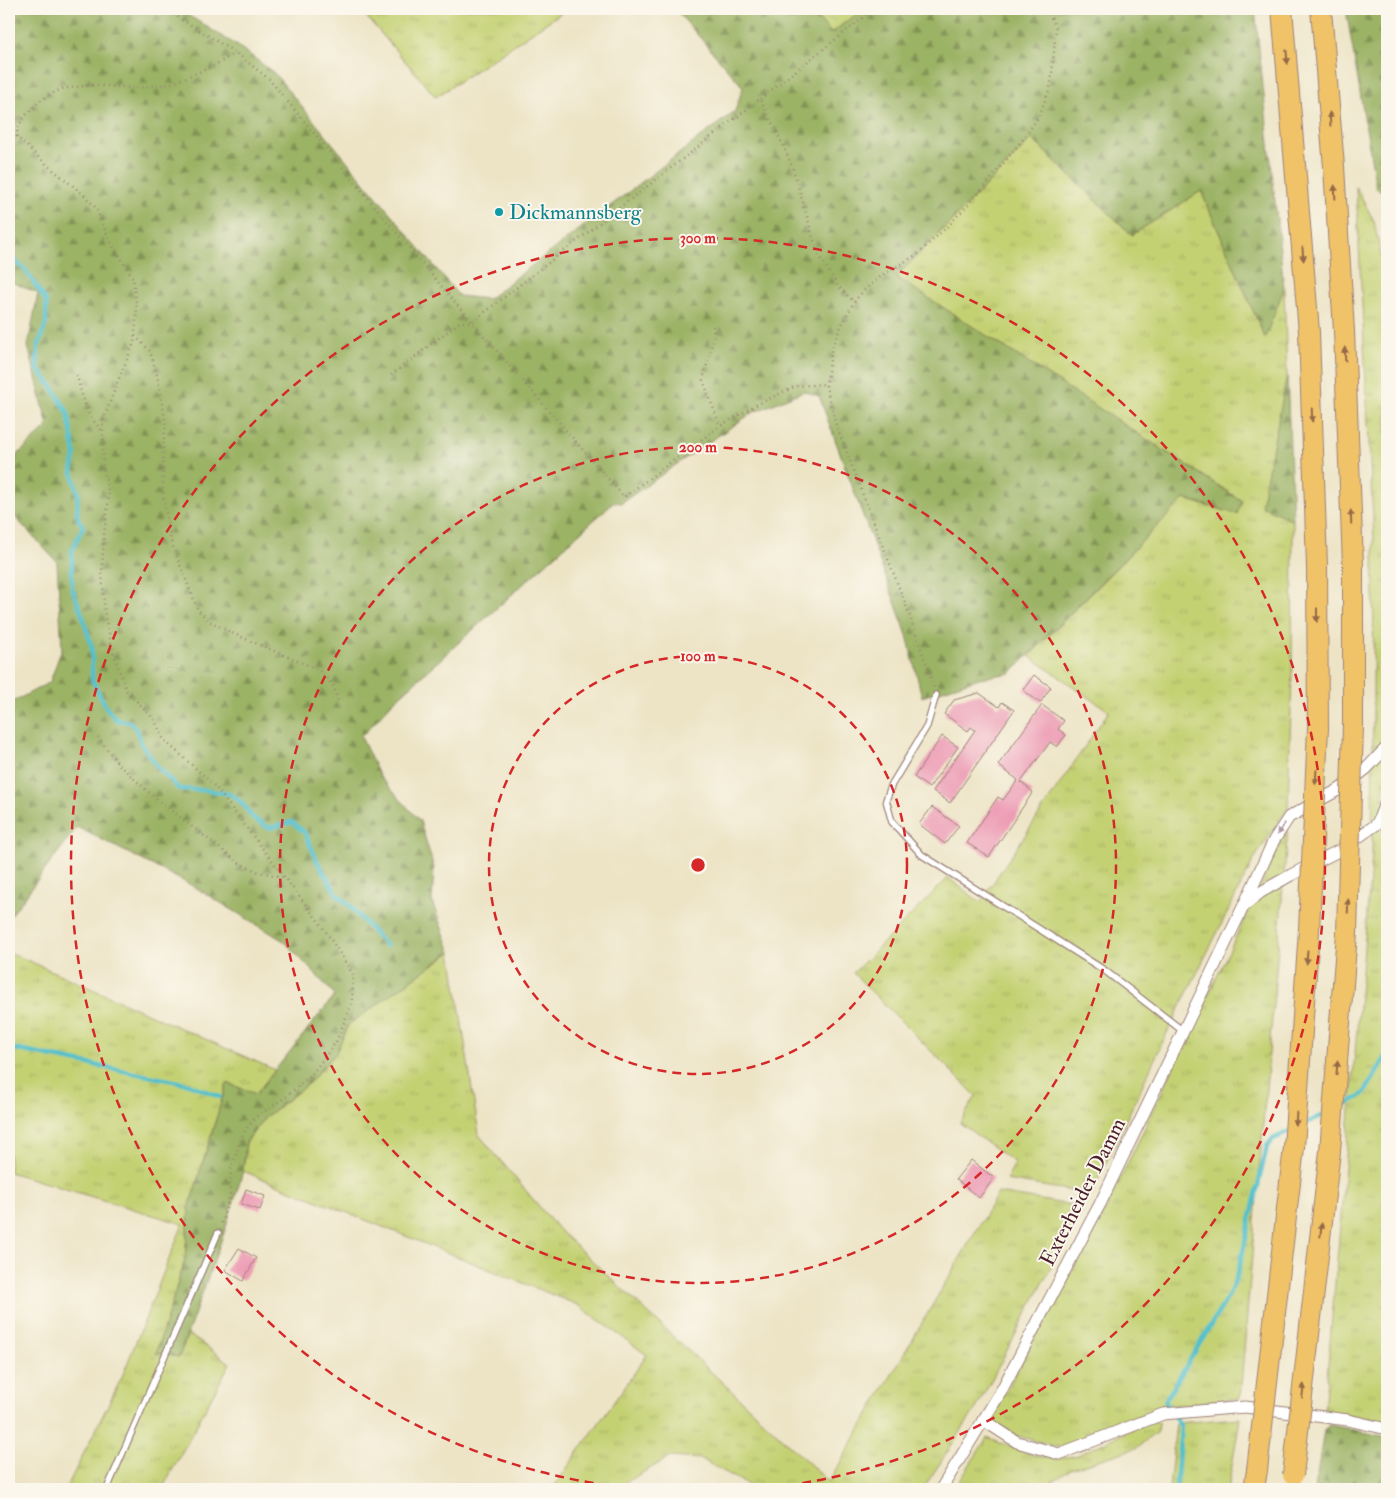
<svg xmlns="http://www.w3.org/2000/svg" width="1396" height="1498" font-family="'IM FELL Double Pica',serif">
<defs>
<pattern id="grass-tufts" width="24" height="20" patternUnits="userSpaceOnUse" patternTransform="scale(1.25)"><rect width="24" height="20" fill="#c4d173"/><path d="M3 7l-1-3M5 7V3M7 7l1-3M15 17l-1-3M17 17v-4M19 17l1-3" fill="none" stroke="#aab364"/></pattern>
<pattern id="forest-firs" width="22" height="20" patternUnits="userSpaceOnUse" patternTransform="scale(1.25)"><rect width="22" height="20" fill="#9bb365"/><path d="M5 1l3.5 6h-7zM16 11l3.5 6h-7z" fill="#809153"/></pattern>
</defs>
<rect width="100%" height="100%" fill="#fbf7ec"/>
<filter id="ink" filterUnits="userSpaceOnUse"><feTurbulence type="fractalNoise" baseFrequency=".02" numOctaves="2"/><feDisplacementMap in="SourceGraphic" scale="10" xChannelSelector="R" yChannelSelector="G"/><feConvolveMatrix kernelMatrix="1 2 1 2 8 2 1 2 1" color-interpolation-filters="sRGB"/></filter>
<filter id="wash" filterUnits="userSpaceOnUse"><feTurbulence type="fractalNoise" baseFrequency=".0096" numOctaves="4" result="noise"/><feDisplacementMap in="SourceGraphic" scale="20" xChannelSelector="R" yChannelSelector="G"/><feGaussianBlur stdDeviation="1.12" result="paint"/><feColorMatrix in="noise" values="0 0 0 0 0 0 0 0 0 0 0 0 0 0 0 0 0 1.4 0 .05"/><feComposite in="paint" operator="in"/></filter>
<g filter="url(#wash)">
<rect width="100%" height="100%" fill="#ede4c6"/>
<g fill="url(#grass-tufts)" stroke="#87784f">
<polygon points="360,9 567,9 436,97"/>
<polygon points="810,9 864,9 831,33"/>
<polygon points="1032,139 1132,235 1201,191 1265,337 1284,288 1287,376 1262,506 1293,520 1292,674 1288,808 1254,859 1167,1033 1091,1194 1006,1180 1015,1163 960,1123 976,1096 853,973 948,878 980,902 1109,711 1029,656 1184,499 1236,514 1242,501 896,277"/>
<polygon points="1356,187 1374,221 1387,286 1387,773 1382,799 1387,801 1387,1421 1324,1411 1372,856 1374,540"/>
<polygon points="1288,828 1240,1398 1161,1407 1061,1448 1018,1436 990,1420 1105,1211"/>
<polygon points="9,952 275,1070 256,1094 227,1083 189,1208 185,1260 156,1353 179,1357 188,1334 230,1363 162,1489 66,1489 122,1377 183,1224 9,1172"/>
<polygon points="451,952 479,1135 559,1230 829,1482 998,1193 1083,1207 977,1407 923,1489 756,1489 701,1459 670,1457 614,1489 561,1489 555,1485 647,1355 578,1305 243,1171 246,1143 264,1118 308,1084 336,1053 348,1025"/>
<polygon points="1240,1418 1228,1489 1169,1489 1176,1423"/>
<polygon points="1156,1422 1160,1423 1156,1433 1136,1448 1071,1469 1041,1489 954,1489 987,1438 1036,1456 1059,1459 1078,1455 1137,1427"/>
</g>
<g fill="url(#forest-firs)" stroke="#726948">
<polygon points="9,9 178,9 238,46 274,73 459,296 488,299 735,111 743,87 675,9 810,9 831,33 864,9 1255,9 1284,288 1265,338 1201,191 1132,235 1032,139 896,277 1242,501 1237,514 1184,499 1011,673 979,678 922,697 907,635 819,396 804,391 752,413 690,455 621,503 614,502 392,703 361,737 380,777 420,821 434,868 432,902 451,952 348,1025 336,1053 308,1084 264,1118 246,1142 243,1171 225,1230 179,1357 156,1353 185,1260 189,1208 227,1083 256,1094 335,995 284,941 191,885 77,827 9,918 9,704 50,682 62,648 57,562 12,514 9,517 9,463 48,426 28,346 38,293 9,281"/>
<polygon points="1346,9 1387,9 1387,193 1376,188"/>
<polygon points="1287,376 1293,520 1261,506"/>
<polygon points="1330,1425 1387,1437 1387,1489 1315,1489 1324,1430"/>
</g>
<g fill="none" stroke-linecap="round" stroke-linejoin="round">
<g stroke="#53c0cc" stroke-width="4.5">
<polyline points="9,255 26,271 46,301 46,323 38,347 37,368 51,385 68,413 75,455 72,472 78,493 77,512 78,519 83,526 72,551 72,588 83,617 92,648 92,680 107,709 117,720 130,722 137,730 141,743 156,765 179,789 206,790 230,794 241,802 253,818 269,828 292,822 305,833 318,863 336,893 351,907 386,946"/>
<polyline points="9,1048 189,1084 220,1097"/>
<polyline points="1340,1107 1358,1098 1365,1092 1387,1055"/>
<polyline points="1302,1125 1326,1114"/>
<polyline points="1176,1489 1181,1427 1165,1401 1229,1295 1238,1273 1267,1146 1273,1139 1290,1131"/>
</g>
</g>
<g id="blocks">
<g fill="#ec98b2">
<polygon points="1034,675 1051,687 1040,703 1023,690"/>
<polygon points="979,693 999,707 1002,702 1014,710 950,803 933,791 975,730 971,727 968,731 944,714 954,700"/>
<polygon points="1042,705 1064,721 1058,729 1066,735 1057,747 1050,742 1021,782 1033,792 989,857 967,843 998,797 1003,800 1018,780 998,765"/>
<polygon points="942,736 958,747 929,788 914,777"/>
<polygon points="932,807 959,826 945,844 919,824"/>
<polygon points="971,1160 994,1178 979,1198 956,1179"/>
<polygon points="246,1189 265,1196 260,1210 241,1204"/>
<polygon points="239,1248 256,1258 243,1281 225,1270"/>
</g>
</g>
</g>
<g filter="url(#ink)">
<use href="#blocks" fill-opacity="0" stroke="#9c8278" stroke-width="1"/>
<g fill="none" stroke-linecap="round" stroke-linejoin="round">
<g stroke="#9c8278" stroke-width="8">
<g id="service">
<polyline points="936,695 927,726 892,784 886,800 892,822 922,855 1104,970 1183,1031"/>
<polyline points="107,1489 218,1233"/>
</g>
</g>
<g stroke="#9c8278" stroke-width="13">
<g id="minor">
<polyline points="1246,904 1261,892 1291,875 1340,850 1377,824 1387,798"/>
<polyline points="983,1420 1017,1442 1059,1454 1163,1414 1245,1407 1348,1420 1387,1429"/>
<polyline points="941,1489 1000,1393 1100,1204 1244,905 1274,840 1289,817 1340,789 1366,769 1387,747"/>
</g>
</g>
<g stroke="#9c8278" stroke-width="22">
<g id="motorway">
<polyline points="1282,9 1309,332 1317,566"/>
<polyline points="1321,9 1334,167 1344,331 1353,565"/>
<polyline points="1254,1489 1257,1470"/>
</g>
</g>
<g stroke="#9c8278" stroke-width="2.5" stroke-dasharray="1 4" stroke-linecap="butt">
<polyline points="165,9 236,53 269,79 457,305 624,497 720,426 756,405 796,386 826,384"/>
<polyline points="760,99 874,9"/>
<polyline points="9,129 47,165 83,194 96,208 109,239 133,278 137,310 134,343 117,383 103,421 103,466 109,496 104,535 102,572 105,616 114,655 126,690 154,719 164,740 213,784 325,930 353,974 352,1003 336,1042 312,1074 286,1097 256,1117 243,1133 231,1170 230,1196 221,1225"/>
<polyline points="18,137 17,129 25,116 42,99 61,89 92,85 136,88 170,84 213,66 236,53"/>
<polyline points="713,326 714,336 703,380 720,426"/>
<polyline points="135,336 150,351 157,375 166,425 163,446 163,496 171,542 198,610 209,621 234,634 319,670 333,685 338,701"/>
<polyline points="77,375 81,392 89,415 102,431"/>
<polyline points="391,375 460,322 472,322 760,99 782,143 793,169 818,254 838,286 854,302"/>
<polyline points="934,687 907,608 836,425 826,386 832,347 842,324 854,302 863,291 884,274 918,254 950,224 986,185 1024,138 1039,116 1051,85 1056,28 1047,9"/>
<polyline points="98,737 118,764 154,797 239,863 259,872 283,877"/>
</g>
<use href="#service" stroke="#fff" stroke-width="5.5"/>
<use href="#minor" stroke="#fff" stroke-width="11"/>
<use href="#motorway" stroke="#f0c369" stroke-width="20"/>
<g stroke="#9c8278" stroke-width="22" stroke-linecap="butt">
<g id="motorway-bridge">
<polyline points="1257,1470 1294,1147 1309,930 1318,728 1317,566"/>
<polyline points="1293,1475 1330,1151 1347,933 1353,725 1353,565"/>
</g>
</g>
<use href="#motorway-bridge" stroke="#f0c369" stroke-width="20"/>
</g>
<defs><path id="oneway-solid" d="M-6-.8H1V-3.2L6.5 0L1 3.2V.8H-6Z" transform="scale(1.25)"/></defs>
<g fill="#956947">
<use href="#oneway-solid" transform="translate(1287 57) rotate(85)"/>
<use href="#oneway-solid" transform="translate(1330 119) rotate(-94)"/>
<use href="#oneway-solid" transform="translate(1335 192) rotate(-93)"/>
<use href="#oneway-solid" transform="translate(1303 254) rotate(85)"/>
<use href="#oneway-solid" transform="translate(1345 354) rotate(-92)"/>
<use href="#oneway-solid" transform="translate(1312 415) rotate(88)"/>
<use href="#oneway-solid" transform="translate(1351 517) rotate(-92)"/>
<use href="#oneway-solid" transform="translate(1317 615) rotate(90)"/>
<use href="#oneway-solid" transform="translate(1316 777) rotate(93)"/>
<use href="#oneway-solid" transform="translate(1348 906) rotate(-88)"/>
<use href="#oneway-solid" transform="translate(1307 957) rotate(94)"/>
<use href="#oneway-solid" transform="translate(1337 1068) rotate(-85)"/>
<use href="#oneway-solid" transform="translate(1296 1119) rotate(94)"/>
<use href="#oneway-solid" transform="translate(1321 1230) rotate(-84)"/>
<use href="#oneway-solid" transform="translate(1303 1391) rotate(-83)"/>
</g>
<use fill="#ae9aa0" href="#oneway-solid" transform="translate(1281 829) rotate(124)"/>
</g>
<g fill="none" stroke="#d62828" stroke-width="2.5" stroke-dasharray="9 6">
<circle cx="698" cy="865" r="209"/>
<circle cx="698" cy="865" r="418"/>
<path d="M638 1489A627 627 0 1 1 758 1489"/>
</g>
<circle fill="#0f9aa8" stroke="#fbf7ec" stroke-width="2" cx="499" cy="212" r="5"/>
<g text-anchor="middle" dominant-baseline="central" stroke-width="4" stroke-linejoin="round" paint-order="stroke">
<g font-size="21" fill="#0d838f" stroke="#fbf7ec" text-anchor="start">
<text x="509" y="212">Dickmannsberg</text>
</g>
<g font-size="21" fill="#4a1f2b" stroke="#fbf7ec">
<text transform="translate(1083 1192) rotate(-63)">Exterheider Damm</text>
</g>
</g>
<circle cx="698" cy="865" r="8" fill="#d62828" stroke="#fbf7ec" stroke-width="2.5"/>
<g font-size="15" text-anchor="middle" font-weight="bold" fill="#d62828" stroke="#fbf7ec" stroke-width="4" stroke-linejoin="round" paint-order="stroke">
<text x="698" y="243">300 m</text>
<text x="698" y="452">200 m</text>
<text x="698" y="661">100 m</text>
</g>
<rect width="1396" height="1498" fill="none" stroke="#fbf7ec" stroke-width="30"/>
</svg>
